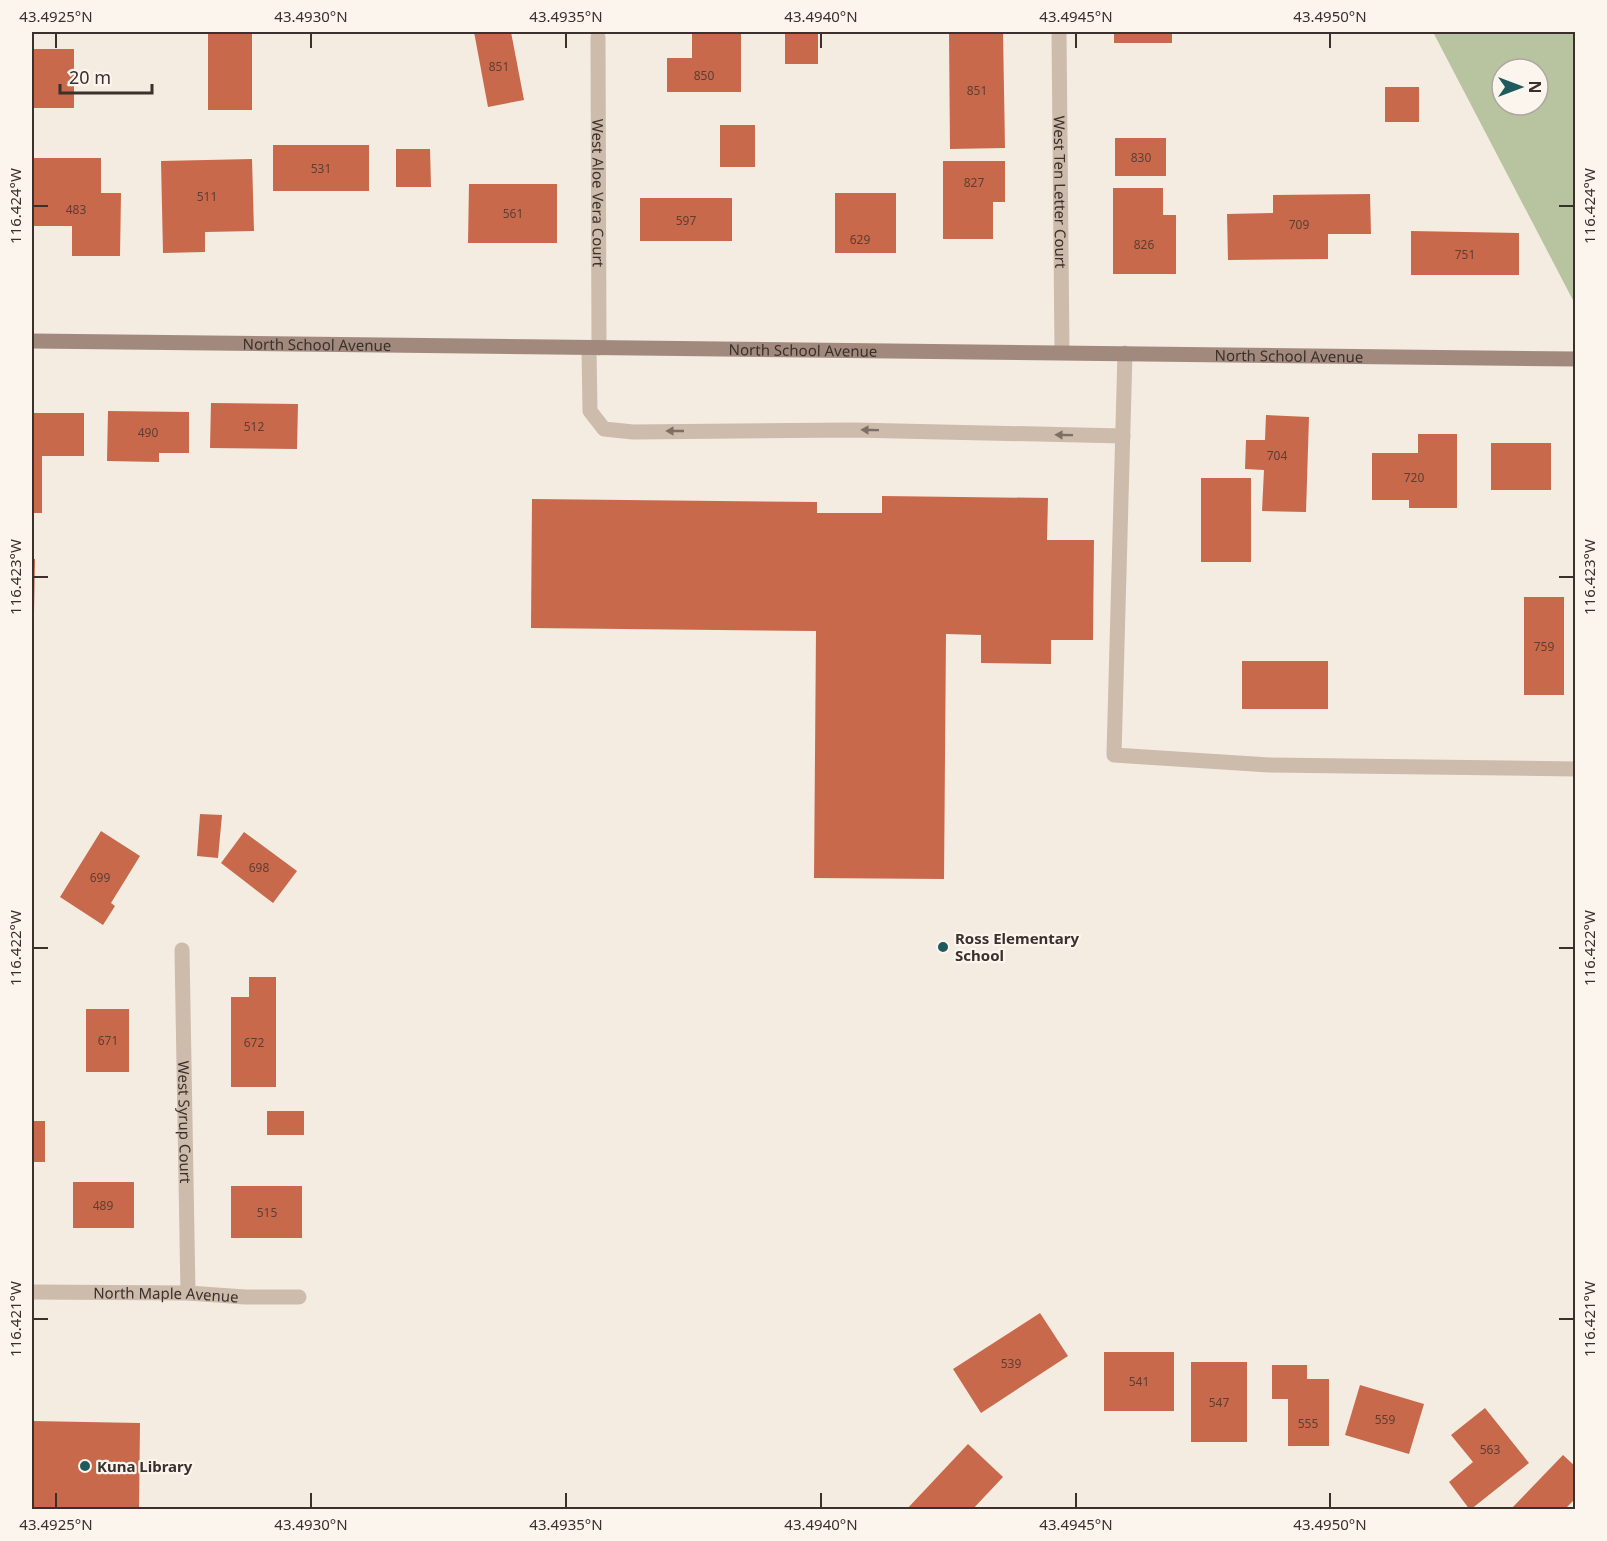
<svg xmlns="http://www.w3.org/2000/svg" width="1607" height="1541" font-family="'Noto Sans',sans-serif">
<rect width="100%" height="100%" fill="#f4ebe1"/>
<path fill="#b8c4a0" fill-rule="evenodd" d="M1433,32H1575V304ZM1502,69H1538V105H1502Z"/>
<g fill="#c8694b">
<polygon points="474,32 511,32 524,100 488,107"/>
<polygon points="692,32 741,32 741,92 667,92 667,58 692,58"/>
<rect x="785" y="32" width="33" height="32"/>
<polygon points="949,32 1003,32 1005,148 950,149"/>
<rect x="1114" y="32" width="58" height="11"/>
<rect x="208" y="34" width="44" height="76"/>
<rect x="32" y="49" width="42" height="59"/>
<rect x="1385" y="87" width="34" height="35"/>
<rect x="720" y="125" width="35" height="42"/>
<rect x="1115" y="138" width="51" height="38"/>
<rect x="273" y="145" width="96" height="46"/>
<polygon points="396,149 430,149 431,187 396,187"/>
<polygon points="32,158 101,158 101,193 121,193 120,256 72,256 72,226 32,226"/>
<polygon points="252,159 254,231 205,232 205,252 163,253 161,161"/>
<polygon points="943,161 1005,161 1005,202 993,202 993,239 943,239"/>
<polygon points="469,184 557,184 557,243 468,243"/>
<polygon points="1113,188 1163,188 1163,215 1176,215 1176,274 1113,274"/>
<rect x="835" y="193" width="61" height="60"/>
<polygon points="1370,194 1371,234 1328,234 1328,259 1228,260 1227,214 1273,213 1273,195"/>
<rect x="640" y="198" width="92" height="43"/>
<polygon points="1411,231 1519,233 1519,275 1411,275"/>
<polygon points="211,403 298,404 297,449 210,448"/>
<polygon points="108,411 189,412 189,453 159,453 159,462 107,461"/>
<polygon points="32,413 84,413 84,456 42,456 42,513 32,513"/>
<polygon points="1266,415 1309,417 1306,512 1262,511 1264,470 1245,469 1246,440 1265,440"/>
<polygon points="1418,434 1457,434 1457,508 1409,508 1409,500 1372,500 1372,453 1418,453"/>
<rect x="1491" y="443" width="60" height="47"/>
<rect x="1201" y="478" width="50" height="84"/>
<polygon points="882,496 1048,498 1047,540 1094,540 1093,640 1051,640 1051,664 981,663 981,635 946,634 944,879 814,878 816,631 531,628 532,499 817,502 817,513 882,513"/>
<polygon points="32,559 35,559 34,613 32,613"/>
<rect x="1524" y="597" width="40" height="98"/>
<rect x="1242" y="661" width="86" height="48"/>
<polygon points="200,814 222,815 218,858 197,856"/>
<polygon points="101,831 140,856 111,903 115,906 103,925 60,897"/>
<polygon points="244,832 297,871 273,903 221,863"/>
<polygon points="249,977 276,977 276,1087 231,1087 231,997 249,997"/>
<rect x="86" y="1009" width="43" height="63"/>
<rect x="267" y="1111" width="37" height="24"/>
<rect x="32" y="1121" width="13" height="41"/>
<rect x="73" y="1182" width="61" height="46"/>
<rect x="231" y="1186" width="71" height="52"/>
<polygon points="1040,1313 1068,1356 981,1413 953,1369"/>
<rect x="1104" y="1352" width="70" height="59"/>
<rect x="1191" y="1362" width="56" height="80"/>
<polygon points="1272,1365 1307,1365 1307,1379 1329,1379 1329,1446 1288,1446 1288,1399 1272,1399"/>
<polygon points="1360,1385 1424,1404 1409,1454 1345,1435"/>
<polygon points="1485,1408 1529,1463 1470,1510 1449,1482 1473,1462 1451,1435"/>
<polygon points="32,1421 140,1423 139,1510 32,1510"/>
<polygon points="968,1444 1003,1477 972,1510 906,1510"/>
<polygon points="1563,1455 1576,1467 1576,1498 1564,1510 1510,1510"/>
</g>
<g fill="none" stroke-linecap="round" stroke-linejoin="round">
<g stroke="#cdbbac" stroke-width="15">
<polyline points="589,348 590,411 604,429 633,432 854,430 1123,436"/>
<polyline points="1125,353 1114,755 1269,765 1576,769"/>
</g>
<g stroke="#cdbbac" stroke-width="15">
<path id="s1" d="M1059,32L1062,352"/>
<path id="s2" d="M598,37L599,348"/>
<path id="s3" d="M182,950L188,1293"/>
<path id="s4" d="M32,1292L188,1293L245,1297H299"/>
</g>
<path stroke="#a18a7d" stroke-width="15" id="s5" d="M32,341L1576,359"/>
</g>
<defs><path id="oneway-solid" d="M-6-.8H1V-3.2L6.5 0L1 3.2V.8H-6Z" transform="scale(1.5)"/></defs>
<g fill="#7d6f65">
<use href="#oneway-solid" transform="translate(870 430) rotate(-179)"/>
<use href="#oneway-solid" transform="translate(675 431) rotate(180)"/>
<use href="#oneway-solid" transform="translate(1064 435) rotate(-179)"/>
</g>
<path fill="none" stroke="#3b302b" stroke-width="2" d="M56,33V48M311,33V48M566,33V48M821,33V48M1076,33V48M1330,33V48M33,206H48M1559,206H1574M33,577H48M1559,577H1574M33,948H48M1559,948H1574M33,1319H48M1559,1319H1574M56,1493V1508M311,1493V1508M566,1493V1508M821,1493V1508M1076,1493V1508M1330,1493V1508"/>
<g fill="#1f5a5e" stroke="#fbf5ee" stroke-width="2">
<circle cx="943" cy="947" r="6"/>
<circle cx="85" cy="1466" r="6"/>
</g>
<g text-anchor="middle" dominant-baseline="central" stroke-width="4.5" stroke-linejoin="round" paint-order="stroke">
<g font-size="12" fill="#5e3e33">
<text x="499" y="66">851</text>
<text x="704" y="75">850</text>
<text x="977" y="90">851</text>
<text x="1141" y="157">830</text>
<text x="321" y="168">531</text>
<text x="974" y="182">827</text>
<text x="207" y="196">511</text>
<text x="76" y="209">483</text>
<text x="513" y="213">561</text>
<text x="686" y="220">597</text>
<text x="1299" y="224">709</text>
<text x="860" y="239">629</text>
<text x="1144" y="244">826</text>
<text x="1465" y="254">751</text>
<text x="254" y="426">512</text>
<text x="148" y="432">490</text>
<text x="1277" y="455">704</text>
<text x="1414" y="477">720</text>
<text x="1544" y="646">759</text>
<text x="259" y="867">698</text>
<text x="100" y="877">699</text>
<text x="108" y="1040">671</text>
<text x="254" y="1042">672</text>
<text x="103" y="1205">489</text>
<text x="267" y="1212">515</text>
<text x="1011" y="1363">539</text>
<text x="1139" y="1381">541</text>
<text x="1219" y="1402">547</text>
<text x="1385" y="1419">559</text>
<text x="1308" y="1423">555</text>
<text x="1490" y="1449">563</text>
</g>
<g font-size="15" fill="#3b302b" stroke="#fbf5ee">
<text stroke="none"><textPath href="#s2" startOffset="156">West Aloe Vera Court</textPath></text>
<text stroke="none"><textPath href="#s1" startOffset="160">West Ten Letter Court</textPath></text>
<text stroke="none"><textPath href="#s5" startOffset="285">North School Avenue</textPath></text>
<text stroke="none"><textPath href="#s5" startOffset="771">North School Avenue</textPath></text>
<text stroke="none"><textPath href="#s5" startOffset="1257">North School Avenue</textPath></text>
<text stroke="none"><textPath href="#s3" startOffset="172">West Syrup Court</textPath></text>
<text stroke="none"><textPath href="#s4" startOffset="134">North Maple Avenue</textPath></text>
</g>
<g font-size="15" font-weight="bold" fill="#3b302b" stroke="#fbf5ee" text-anchor="start">
<text x="955" y="938">Ross Elementary<tspan x="955" dy="17">School</tspan></text>
<text x="97" y="1466">Kuna Library</text>
</g>
</g>
<rect width="1607" height="1541" fill="none" stroke="#fbf5ee" stroke-width="66"/>
<g transform="translate(1520 87) rotate(90)"><circle r="28" fill="#fbf5ee" stroke="#aea6a0" stroke-width="1.5"/>
<path d="M0-4.5L10 22L0 15L-10 22Z" fill="#1f5a5e"/>
<text y="-9" font-size="16" font-weight="bold" text-anchor="middle" fill="#3b302b">N</text>
</g>
<path d="M60 84v9h92v-9" fill="none" stroke="#3b302b" stroke-width="3"/>
<text x="69" y="84" font-size="18" fill="#3b302b" stroke="#fbf5ee" stroke-width="4.5" paint-order="stroke">20 m</text>
<rect x="33" y="33" width="1541" height="1475" fill="none" stroke="#3b302b" stroke-width="2"/>
<g font-size="15" text-anchor="middle" fill="#3b302b">
<text x="56" y="22">43.4925°N</text>
<text x="311" y="22">43.4930°N</text>
<text x="566" y="22">43.4935°N</text>
<text x="821" y="22">43.4940°N</text>
<text x="1076" y="22">43.4945°N</text>
<text x="1330" y="22">43.4950°N</text>
<text transform="translate(1590 206) rotate(-90)" y="5">116.424°W</text>
<text transform="translate(16 206) rotate(-90)" y="5">116.424°W</text>
<text transform="translate(1590 577) rotate(-90)" y="5">116.423°W</text>
<text transform="translate(16 577) rotate(-90)" y="5">116.423°W</text>
<text transform="translate(1590 948) rotate(-90)" y="5">116.422°W</text>
<text transform="translate(16 948) rotate(-90)" y="5">116.422°W</text>
<text transform="translate(1590 1319) rotate(-90)" y="5">116.421°W</text>
<text transform="translate(16 1319) rotate(-90)" y="5">116.421°W</text>
<text x="56" y="1530">43.4925°N</text>
<text x="311" y="1530">43.4930°N</text>
<text x="566" y="1530">43.4935°N</text>
<text x="821" y="1530">43.4940°N</text>
<text x="1076" y="1530">43.4945°N</text>
<text x="1330" y="1530">43.4950°N</text>
</g>
</svg>
